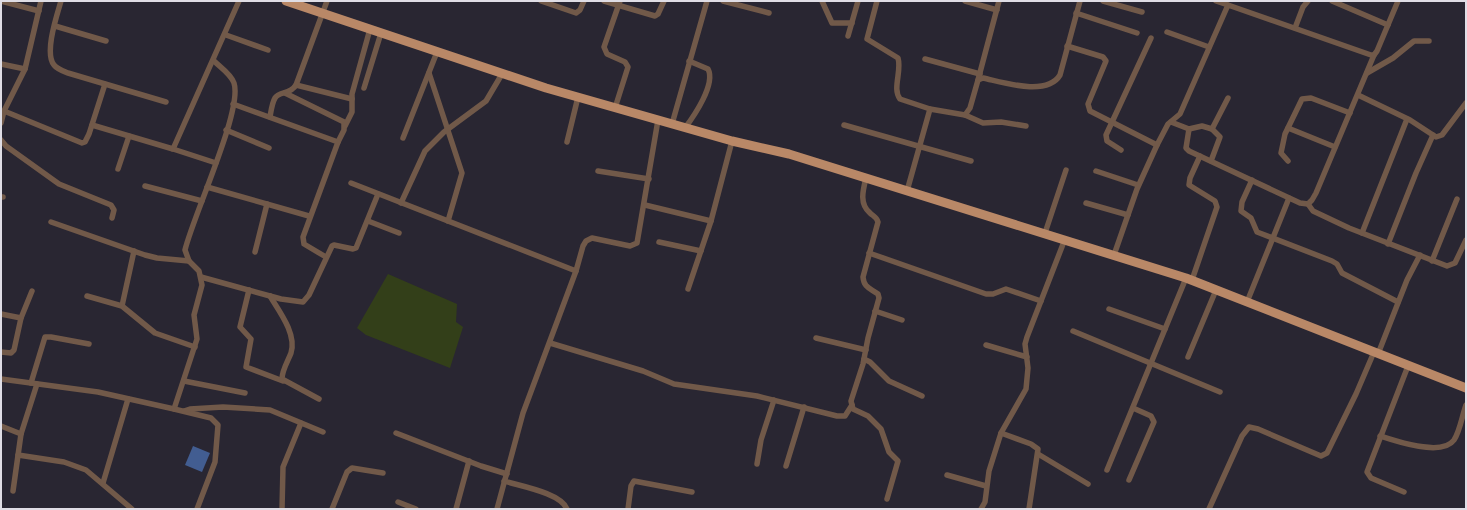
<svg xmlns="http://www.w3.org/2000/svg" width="1467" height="510" font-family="'DM Sans',sans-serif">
<rect width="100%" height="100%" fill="#292632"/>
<polygon fill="#333f19" points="388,274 457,304 456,322 463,327 450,368 366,335 357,328"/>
<polygon fill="#425d91" points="193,446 210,453 202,472 185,465"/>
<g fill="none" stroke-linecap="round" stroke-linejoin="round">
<g stroke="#715949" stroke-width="5.5">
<polyline points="1,1 39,11"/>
<polyline points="41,1 25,69 4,111 82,143 85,142 89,134 105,84"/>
<path d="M61,1C57,15 44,53 54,65C57,69 63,71 68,73L166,102"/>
<polyline points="541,1 576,13 580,10 584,1"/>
<polyline points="604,1 655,16 658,14 664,1"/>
<polyline points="723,1 769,13"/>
<polyline points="822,1 832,23 852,23"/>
<path d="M877,1L867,39L898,58C902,71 892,89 900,99L930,109"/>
<polyline points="965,1 997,10"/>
<polyline points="1103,1 1142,12"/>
<polyline points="1216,1 1228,5"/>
<polyline points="1332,1 1388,25"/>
<polyline points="1076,13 1137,33"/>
<polyline points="55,26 106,41"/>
<polyline points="1295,28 1303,7 1308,1"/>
<polyline points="1167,32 1209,47"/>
<polyline points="226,35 268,50"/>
<polyline points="848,36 858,1"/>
<polyline points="1067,46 1103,57 1106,61 1088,104 1090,111 1157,145"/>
<polyline points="925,59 980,74"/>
<polyline points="1,64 25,69"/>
<polyline points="429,73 462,173 448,221"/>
<polyline points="1367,73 1393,58 1414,41 1429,41"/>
<polyline points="978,80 999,1"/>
<polyline points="296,85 352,99"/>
<polyline points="364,88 381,33"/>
<polyline points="285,93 344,122 344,130 338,142"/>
<polyline points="1358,95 1410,120 1436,137 1442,135 1466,103"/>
<polyline points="233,104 338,142 303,237 304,244 326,257"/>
<polyline points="615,108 628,67 625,62 607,54 604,47 620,1"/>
<polyline points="965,115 983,123 1001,122 1026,126"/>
<path d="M270,117C271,111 272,103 275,98C279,91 290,95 296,85L327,1"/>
<polyline points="1171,122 1189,129 1186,148 1189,151 1300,203 1308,204 1312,200 1316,193 1374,55"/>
<polyline points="1,123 4,111"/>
<polyline points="672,124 707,1"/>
<polyline points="92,125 173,149 239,1"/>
<polyline points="844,125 971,161"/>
<polyline points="345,126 352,112 352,94 370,29"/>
<path d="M685,128C694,116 716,84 708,69L689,61"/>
<polyline points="1288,128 1335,147"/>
<polyline points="1189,129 1202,126 1212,129 1228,98"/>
<polyline points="226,130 269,148"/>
<polyline points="403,138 437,52"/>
<polyline points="1,140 6,146 59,184 111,205 114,210 112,218"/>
<polyline points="567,142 578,97"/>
<polyline points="173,149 216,163"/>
<polyline points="1121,150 1107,141 1106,135 1151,38"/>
<polyline points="1211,161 1220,137 1212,129"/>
<polyline points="1288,161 1281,153 1285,134 1302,99 1311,98 1350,113"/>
<polyline points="118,169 129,136"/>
<polyline points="598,171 649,179"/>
<polyline points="1096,171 1138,185"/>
<path d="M866,178C863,190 859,204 870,213C873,216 877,217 878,222L863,277C864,288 870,288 878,294L879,298L868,338L863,364L851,401L853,409L868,416L881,429L889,452L898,461L887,499"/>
<polyline points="1252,180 1242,202 1241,211 1251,218 1257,232 1332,261 1337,264 1342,273 1398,302"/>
<polyline points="351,183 576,271"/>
<polyline points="145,186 202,201"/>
<polyline points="207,187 309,216"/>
<path d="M907,191L930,109L965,115L970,108L978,80L983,78C1002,82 1047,97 1060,75L1080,1"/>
<polyline points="1,197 3,197"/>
<polyline points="401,203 425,151 444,132 486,101 502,74"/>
<polyline points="1086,203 1128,215"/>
<polyline points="1308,204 1313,211 1349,228 1447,266 1455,263 1466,240"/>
<polyline points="645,205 711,221"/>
<polyline points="368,221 399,233"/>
<polyline points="51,222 145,255 157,258 189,261"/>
<polyline points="1045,233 1066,170"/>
<polyline points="1362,233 1407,119"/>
<polyline points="659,242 701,251"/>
<polyline points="1388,244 1416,173 1433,135"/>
<polyline points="255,252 267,204"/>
<polyline points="869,253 986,294 993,294 1006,289 1041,301"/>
<polyline points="1114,255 1137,189 1157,145 1168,124 1180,114 1228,5 1371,55 1374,55 1377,51 1398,1"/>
<polyline points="1432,261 1457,199"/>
<polyline points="201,277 281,299 303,302 309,295 332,246 334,245 353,249 356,248 378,194"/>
<polyline points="1192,280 1217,207 1215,201 1189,185 1190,178 1200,156"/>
<polyline points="688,289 711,221 732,141"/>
<polyline points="249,290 240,327 251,339 246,367 283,381"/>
<polyline points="87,296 122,306 155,333 195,347"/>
<path d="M270,296C279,311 297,334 291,353C288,361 282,370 282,379L319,399"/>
<polyline points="1247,302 1289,198"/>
<polyline points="122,306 134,251"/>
<polyline points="1109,309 1165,329"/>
<polyline points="875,311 902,320"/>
<polyline points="1,314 21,318"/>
<polyline points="1073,331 1220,392"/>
<polyline points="816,338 866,350"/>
<polyline points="550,343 643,371 674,384 757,396 837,416 845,416 852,405"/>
<polyline points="986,345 1027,357"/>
<polyline points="1,352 11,353 14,350 21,318 32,291"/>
<polyline points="1378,354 1407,280 1420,255"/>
<polyline points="1188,357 1216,290"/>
<polyline points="864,359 870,362 889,381 922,396"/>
<path d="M1,379L98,392L174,409L197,339L194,315L202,285L199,271L189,261L185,250C193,216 243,110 234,83C231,74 220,67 214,61"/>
<polyline points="184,381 245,393"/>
<polyline points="31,383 45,337 51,337 89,344"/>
<polyline points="174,409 211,418 218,425 215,462 197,509"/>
<polyline points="184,411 190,409 223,407 270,410 323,432"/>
<polyline points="1,426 21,434"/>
<polyline points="396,433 481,466 507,474"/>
<polyline points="1001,433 1031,444 1038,449 1029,509"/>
<path d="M1380,436C1395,441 1442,457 1454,440C1460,431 1462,416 1466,405"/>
<polyline points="1038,454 1088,484"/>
<polyline points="18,455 64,462 86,470 132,509"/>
<polyline points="757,464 761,440 774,400"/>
<polyline points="786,466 804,407"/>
<polyline points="1107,470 1186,278"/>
<polyline points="947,475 986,486"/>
<polyline points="1129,480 1154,422 1151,416 1133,408"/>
<path d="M504,481C520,486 561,493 567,509"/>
<polyline points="103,483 128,399"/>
<polyline points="13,491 21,434 37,384"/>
<polyline points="1404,492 1371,478 1367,472 1408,366"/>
<polyline points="398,502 416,509"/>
<polyline points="282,509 283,467 301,423"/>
<polyline points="332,509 347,472 352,468 383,473"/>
<polyline points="456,509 469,461"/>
<polyline points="497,509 523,413 576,271 583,246 586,241 592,238 630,246 637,243 658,120"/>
<polyline points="628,509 631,486 634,481 692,492"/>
<polyline points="981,509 985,502 989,471 1001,433 1026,389 1028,368 1025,344 1027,337 1065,239"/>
<polyline points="1209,509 1242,436 1249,427 1258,429 1321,456 1327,453 1356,394 1374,352"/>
</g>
<polyline stroke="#b98867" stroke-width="9" points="286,1 546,88 732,141 789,154 1186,278 1466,388"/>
</g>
<rect width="1467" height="510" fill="none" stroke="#dfdde5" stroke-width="4"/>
</svg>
